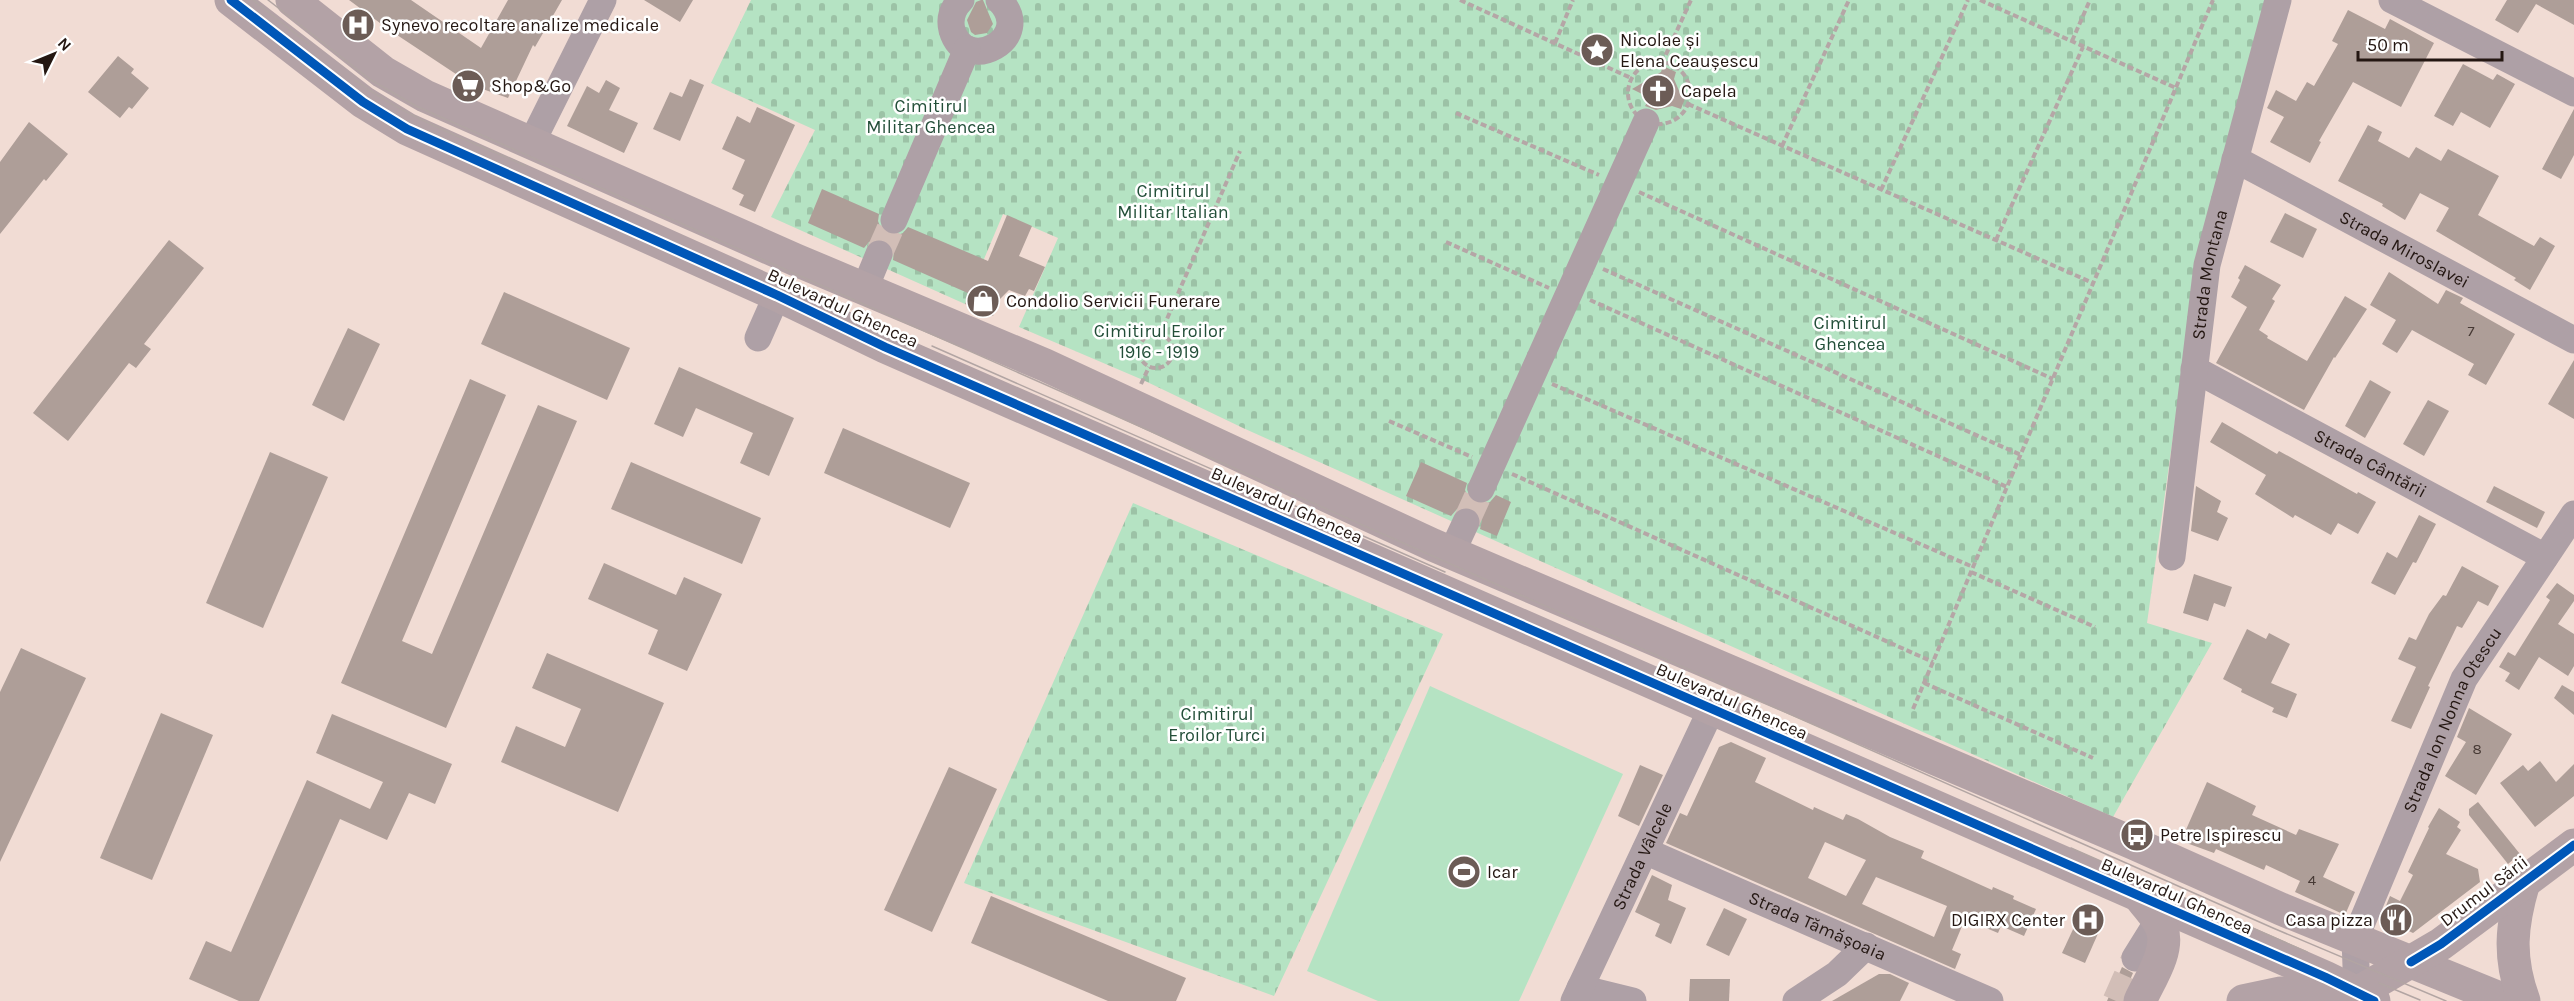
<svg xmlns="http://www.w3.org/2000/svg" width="2574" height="1001" font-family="Karla,sans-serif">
<defs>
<pattern id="cemetery-stones" width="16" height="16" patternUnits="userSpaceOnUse" patternTransform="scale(1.5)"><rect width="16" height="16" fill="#b5e3c3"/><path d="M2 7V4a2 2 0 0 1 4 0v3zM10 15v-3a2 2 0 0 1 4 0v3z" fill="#9cc2a6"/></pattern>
</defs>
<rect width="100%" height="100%" fill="#f1dcd4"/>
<polygon fill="#b5e3c3" points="1430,686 1623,774 1519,1001 1378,1001 1307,971"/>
<g fill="url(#cemetery-stones)">
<polygon points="751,0 2266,0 2199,250 2147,623 2212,643 2113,817 1243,428 1143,380 1019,327 1058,238 1003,214 965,304 771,217 815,130 711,83"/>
<polygon points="1133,503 1443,634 1274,996 964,883"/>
</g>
<g fill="#ae9e98" fill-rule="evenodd">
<polygon points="349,0 411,0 481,48 508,0 562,0 535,47 533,45 508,98 474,86 388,29"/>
<polygon points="644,0 693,0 680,22"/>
<polygon points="981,0 983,0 993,24 987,33 975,35 971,32 967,20 976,2"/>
<polygon points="2507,0 2574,0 2574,25 2536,4 2518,33 2495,20"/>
<polygon points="2348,10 2385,29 2390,19 2434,43 2401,107 2353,82 2319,141 2321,142 2310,163 2270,142 2284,117 2267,108 2276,90 2296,101 2307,82 2314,86 2338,44 2332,41"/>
<polygon points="118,56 134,69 131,73 149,88 132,109 129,107 120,118 88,92"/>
<polygon points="2463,64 2493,80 2497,74 2515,84 2490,128 2461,112 2453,126 2434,116"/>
<polygon points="1663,66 1676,72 1674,79 1680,93 1686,96 1681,109 1672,106 1656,110 1645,106 1650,98 1632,89 1661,72"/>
<polygon points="690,79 704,85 680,141 653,129 670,92 682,97"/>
<polygon points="606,80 620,88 609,110 638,123 624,153 567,126 587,86 599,93"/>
<polygon points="757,107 795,125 755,212 739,205 744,195 732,189 745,160 722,149 737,116 750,123"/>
<polygon points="2574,109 2574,155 2561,179 2542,169"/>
<polygon points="29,122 68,154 46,181 44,179 0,234 0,162"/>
<polygon points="2368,125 2382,132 2378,141 2409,158 2416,147 2441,161 2448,149 2499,176 2478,215 2534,246 2540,237 2555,246 2530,290 2514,280 2516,278 2436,231 2449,208 2420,193 2405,220 2382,206 2383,204 2338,181"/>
<polygon points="822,189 879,214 878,221 881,229 888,235 895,236 903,233 908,227 988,261 1007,215 1032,226 1019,256 1045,267 1034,291 1029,289 1025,296 1009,290 1000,299 993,316 965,304 970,294 893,260 894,251 891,244 886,240 876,239 869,242 864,248 808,223"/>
<polygon points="2285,213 2317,229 2303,258 2270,242"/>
<polygon points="169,240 204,268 144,344 151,349 136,368 129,363 68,441 33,413"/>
<polygon points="2245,265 2281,285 2272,299 2275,301 2259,330 2268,336 2267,338 2307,361 2345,296 2367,309 2335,358 2334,357 2304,410 2216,363 2247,307 2231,297 2240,280 2238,278"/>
<polygon points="2389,272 2438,304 2446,290 2463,298 2460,303 2515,334 2486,385 2468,375 2474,364 2412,330 2397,353 2382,344 2396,320 2370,305"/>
<polygon points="504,292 630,348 607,400 481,344"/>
<polygon points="348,328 380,344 344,421 312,405"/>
<polygon points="2574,360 2574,419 2548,404"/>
<polygon points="679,367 794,418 769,476 740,463 753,433 696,408 683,437 654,424"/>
<polygon points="470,379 506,395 402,641 432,654 538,405 577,421 446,728 341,683"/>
<polygon points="2370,380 2391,392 2365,438 2345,426"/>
<polygon points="2428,400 2449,411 2424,456 2403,444"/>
<polygon points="2222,422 2277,454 2279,451 2357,494 2358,492 2376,502 2358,534 2338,523 2331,535 2295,515 2293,518 2255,494 2266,475 2210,442"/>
<polygon points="843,428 970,483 950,528 824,473"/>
<polygon points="270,452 328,477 263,628 206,603"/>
<polygon points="631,462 761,518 742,564 611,509"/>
<polygon points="1421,462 1467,483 1465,490 1468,498 1475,504 1483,505 1490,502 1496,495 1511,502 1497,536 1480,529 1482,521 1479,513 1472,508 1464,506 1457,509 1451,516 1406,496"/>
<polygon points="2196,486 2221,501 2217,512 2228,518 2218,541 2191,531"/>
<polygon points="2494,486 2545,512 2537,528 2486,502"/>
<polygon points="2419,515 2436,524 2416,563 2413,562 2395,595 2371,583 2387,552 2397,558"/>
<polygon points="604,563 676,595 684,577 722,594 687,671 648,654 658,630 588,599"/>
<polygon points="2462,566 2499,586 2488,606 2478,601 2462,628 2457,626 2428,686 2430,687 2411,729 2391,721 2416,667 2398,659 2409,637 2416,640 2429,614 2443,595 2446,596"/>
<polygon points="2194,574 2232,587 2225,607 2214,603 2208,621 2183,613"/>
<polygon points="2557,583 2574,595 2574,601 2558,624 2574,634 2574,666 2568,676 2539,657 2519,690 2505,681 2510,673 2499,667 2508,652 2515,656 2550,600 2546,597"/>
<polygon points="2247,629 2266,639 2269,633 2290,644 2271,683 2297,694 2287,718 2272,712 2274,708 2241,692 2242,689 2223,679"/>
<polygon points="21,648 86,678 0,862 0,692"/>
<polygon points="547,653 664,703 618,812 501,762 516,726 565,747 581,709 532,688"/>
<polygon points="2562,685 2574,692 2574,715 2554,698"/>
<polygon points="2469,708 2512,734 2476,795 2445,776 2466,742 2457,737"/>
<polygon points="161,713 213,735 152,880 100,858"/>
<polygon points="332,714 452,764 435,804 409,793 387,840 340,819 259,1001 239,1001 189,979 206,941 231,952 307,780 370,809 383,782 316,753"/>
<path d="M1731,742L1766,758L1755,782L1813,810L1814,807L1843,820L1846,814L1858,819L1890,837L1924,851L1921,858L1992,890L1993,887L2014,896L2013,899L2036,909L2024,936L2001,926L1998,933L1965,919L1952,950L1961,954L1955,969L1666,843L1680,813L1687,816L1719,747ZM1825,842L1866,860L1846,896L1808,878ZM1876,877L1947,906L1934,937L1862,904Z"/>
<polygon points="2540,761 2556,782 2574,764 2574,796 2535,827 2500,783 2523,765 2528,771"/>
<polygon points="1640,765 1663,775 1639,826 1618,816"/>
<polygon points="949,767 997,789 932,932 884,910"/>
<polygon points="2207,782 2256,806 2252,815 2296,835 2299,829 2339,844 2323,877 2355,892 2345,915 2295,892 2300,881 2266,865 2264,870 2216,849 2214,853 2181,841"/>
<polygon points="2478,802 2520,854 2508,864 2469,815 2469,809"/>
<polygon points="2439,808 2460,822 2457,827 2461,830 2446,854 2478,869 2480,882 2413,933 2381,918 2390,896 2400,901 2413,875 2408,872 2429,828 2428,827"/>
<polygon points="1652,875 1672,885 1668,900 1686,908 1671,944 1655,936 1660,924 1635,912"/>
<polygon points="991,896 1186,978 1176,1001 1108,1001 971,943"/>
<polygon points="1724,908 1747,919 1729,956 1706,945"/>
<polygon points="2082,910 2104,920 2085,963 2062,953"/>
<polygon points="2122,967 2133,973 2121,1001 2107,1001"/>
<polygon points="1879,974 1890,974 1909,983 1900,1001 1832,1001"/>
<polygon points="1690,979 1730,979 1729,1001 1689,1001"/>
</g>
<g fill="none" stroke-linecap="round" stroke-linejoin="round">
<g stroke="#d2beb7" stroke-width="27" stroke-dasharray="27 14" stroke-linecap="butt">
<polyline points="879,254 894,220"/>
<polyline points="1466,522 1481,489"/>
<polyline points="2116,1001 2135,958"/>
</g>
<g stroke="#b5a6a6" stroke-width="4" stroke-dasharray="6 3" stroke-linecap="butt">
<polyline points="1460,0 1631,78"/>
<polyline points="1980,0 2176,88"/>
<polyline points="2072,41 2090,0"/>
<polyline points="1555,43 1573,0"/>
<circle cx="1659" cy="93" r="31"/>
<polyline points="1662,63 1691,0"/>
<polyline points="1688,104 2093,283"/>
<polyline points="1456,113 1599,175"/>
<polyline points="1782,146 1849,0"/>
<polyline points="1881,190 1968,0"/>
<polyline points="1639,192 2053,379"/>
<polyline points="1996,240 2083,47"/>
<polyline points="1446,242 1549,288"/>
<polyline points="1603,269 2021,455"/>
<polyline points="1590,300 2007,487"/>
<circle cx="1156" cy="351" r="17"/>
<polyline points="1160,335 1240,151"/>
<polyline points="1141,384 1149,367"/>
<polyline points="1552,384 1973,567"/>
<polyline points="1389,421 1472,457"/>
<polyline points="1512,474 1933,662"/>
<polyline points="1971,572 2095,627"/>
<polyline points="1924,683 2093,758"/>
<polyline points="1913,709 2213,0"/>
</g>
<g stroke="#aea0a6" stroke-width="27">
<path d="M961,0C953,8 949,18 952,30C965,76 1037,38 999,0"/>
<polyline points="2392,0 2574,93"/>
<polyline points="532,142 603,0"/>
<path id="s1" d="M2235,159L2574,340"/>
<polyline points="894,220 967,49"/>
<polyline points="865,288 879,254"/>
<polyline points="758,338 777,295"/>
<path id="s2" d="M2194,369L2545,557"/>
<polyline points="1481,489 1646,122"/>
<polyline points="1452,552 1466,522"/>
<path id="s3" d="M2172,557L2207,265L2278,0"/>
<path id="s4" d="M1645,851L1990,1001"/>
<polyline points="2135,958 2158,921"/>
<polyline points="1580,988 1633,1001"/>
<path id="s5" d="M1574,1001L1711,710"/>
<polyline points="1796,1001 1837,974 1866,946"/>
<path id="s6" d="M2348,1001L2357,993L2355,939L2464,679L2574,514"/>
</g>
<g stroke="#b3a2a6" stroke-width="33">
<polyline points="231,0 363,102 407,129 777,295 885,347 2325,977 2374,1001"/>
<polyline points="292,0 383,72 425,96 796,260 1045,365 1433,545 2133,843 2281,909 2507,1001"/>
<path d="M2524,882C2511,926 2508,957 2524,1001"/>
<path d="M2140,1001C2149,981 2170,951 2162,929C2158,917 2147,907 2140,897"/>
<polyline points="2243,1001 2281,993 2357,993 2441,944 2574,845"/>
</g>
<g stroke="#b2a5a3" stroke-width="1.5">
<polyline points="253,0 310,45"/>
<polyline points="268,0 371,80 416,106 2273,928 2446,1001"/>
<path d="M355,80C406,118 468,140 526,166"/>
<polyline points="932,346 1445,572"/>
<polyline points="2071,848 2307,952"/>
<polyline points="2379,983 2420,1000"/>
</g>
<g stroke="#fff" stroke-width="13">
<g id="cycleway">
<polyline points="231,0 363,102 407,129 777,295 885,347 2325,977 2374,1001"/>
<polyline points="2411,962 2441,944 2574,845"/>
</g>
</g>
<use href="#cycleway" stroke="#0057b8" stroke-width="9"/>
</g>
<defs>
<g id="hospital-disc" transform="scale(1.725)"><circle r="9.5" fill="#6c5c56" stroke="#fff"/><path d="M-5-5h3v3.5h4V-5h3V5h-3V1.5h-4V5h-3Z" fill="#fff"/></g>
<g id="sight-disc" transform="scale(1.725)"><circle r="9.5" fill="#6c5c56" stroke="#fff"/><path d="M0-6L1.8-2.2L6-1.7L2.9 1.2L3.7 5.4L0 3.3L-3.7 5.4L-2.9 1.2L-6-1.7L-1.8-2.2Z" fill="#fff"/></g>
<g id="supermarket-disc" transform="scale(1.725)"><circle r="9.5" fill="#6c5c56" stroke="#fff"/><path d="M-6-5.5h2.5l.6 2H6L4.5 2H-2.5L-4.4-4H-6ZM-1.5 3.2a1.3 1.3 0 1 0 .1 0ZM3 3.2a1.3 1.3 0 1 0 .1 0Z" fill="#fff"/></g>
<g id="church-disc" transform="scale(1.725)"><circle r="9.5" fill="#6c5c56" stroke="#fff"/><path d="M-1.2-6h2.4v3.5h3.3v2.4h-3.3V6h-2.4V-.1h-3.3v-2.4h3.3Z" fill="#fff"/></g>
<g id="shop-disc" transform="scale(1.725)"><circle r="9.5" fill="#6c5c56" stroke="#fff"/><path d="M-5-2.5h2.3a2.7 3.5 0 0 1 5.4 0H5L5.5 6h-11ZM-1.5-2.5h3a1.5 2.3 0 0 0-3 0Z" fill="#fff"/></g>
<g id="bus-disc" transform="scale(1.725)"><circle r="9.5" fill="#6c5c56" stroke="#fff"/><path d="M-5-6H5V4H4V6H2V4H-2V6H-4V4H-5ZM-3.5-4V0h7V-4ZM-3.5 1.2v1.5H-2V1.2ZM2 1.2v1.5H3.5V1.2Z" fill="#fff"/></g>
<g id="stadium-disc" transform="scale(1.725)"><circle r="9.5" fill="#6c5c56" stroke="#fff"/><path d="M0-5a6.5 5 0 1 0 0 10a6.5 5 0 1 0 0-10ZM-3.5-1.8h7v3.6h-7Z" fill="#fff"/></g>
<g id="restaurant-disc" transform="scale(1.725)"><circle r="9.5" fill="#6c5c56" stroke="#fff"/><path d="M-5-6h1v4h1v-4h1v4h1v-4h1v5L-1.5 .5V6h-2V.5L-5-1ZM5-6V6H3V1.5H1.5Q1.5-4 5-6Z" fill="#fff"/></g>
</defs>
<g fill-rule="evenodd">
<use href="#hospital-disc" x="358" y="25"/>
<use href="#sight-disc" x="1597" y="50"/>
<use href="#supermarket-disc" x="468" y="86"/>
<use href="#church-disc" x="1658" y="91"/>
<use href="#shop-disc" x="983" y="301"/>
<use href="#bus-disc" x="2137" y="835"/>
<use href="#stadium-disc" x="1464" y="872"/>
<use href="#hospital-disc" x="2088" y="920"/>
<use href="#restaurant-disc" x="2396" y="920"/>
</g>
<g text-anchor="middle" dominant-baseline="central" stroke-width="5" stroke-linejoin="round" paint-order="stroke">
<g font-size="15" fill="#463934">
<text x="2471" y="331">7</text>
<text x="2477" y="749">8</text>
<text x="2312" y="880">4</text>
</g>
<g font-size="18" fill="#241712" stroke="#fff" text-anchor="start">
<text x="381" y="25">Synevo recoltare analize medicale</text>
<text x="1620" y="40">Nicolae și<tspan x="1620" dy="21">Elena Ceaușescu</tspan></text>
<text x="491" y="86">Shop&amp;Go</text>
<text x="1681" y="91">Capela</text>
<text x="1006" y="301">Condolio Servicii Funerare</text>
<text x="2160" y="835">Petre Ispirescu</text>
<text x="1487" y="872">Icar</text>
<text x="2065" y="920" text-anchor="end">DIGIRX Center</text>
<text x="2373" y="920" text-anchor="end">Casa pizza</text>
</g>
<g font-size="18" fill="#224e38" stroke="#fff">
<text x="931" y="106">Cimitirul<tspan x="931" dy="21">Militar Ghencea</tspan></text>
<text x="1173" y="191">Cimitirul<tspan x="1173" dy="21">Militar Italian</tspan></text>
<text x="1850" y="323">Cimitirul<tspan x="1850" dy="21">Ghencea</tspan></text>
<text x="1159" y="331">Cimitirul Eroilor<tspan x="1159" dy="21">1916 - 1919</tspan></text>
<text x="1217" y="714">Cimitirul<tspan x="1217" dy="21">Eroilor Turci</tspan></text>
</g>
<g font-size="18" fill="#241712" stroke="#fff">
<text stroke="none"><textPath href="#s1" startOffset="192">Strada Miroslavei</textPath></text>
<text stroke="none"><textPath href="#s3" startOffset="285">Strada Montana</textPath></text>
<text transform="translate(843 308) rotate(25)">Bulevardul Ghencea</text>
<text stroke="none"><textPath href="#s2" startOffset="200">Strada Cântării</textPath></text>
<text transform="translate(1287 505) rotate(24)">Bulevardul Ghencea</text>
<text transform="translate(1732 701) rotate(24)">Bulevardul Ghencea</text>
<text stroke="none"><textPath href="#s6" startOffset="306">Strada Ion Nonna Otescu</textPath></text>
<text stroke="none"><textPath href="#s5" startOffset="160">Strada Vâlcele</textPath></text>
<text transform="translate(2484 891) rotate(-37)">Drumul Sării</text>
<text transform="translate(2177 896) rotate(24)">Bulevardul Ghencea</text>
<text stroke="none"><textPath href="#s4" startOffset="188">Strada Tămășoaia</textPath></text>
</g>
</g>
<g transform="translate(54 54) rotate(47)" stroke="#ffffff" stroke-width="4.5" paint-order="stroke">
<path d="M0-4.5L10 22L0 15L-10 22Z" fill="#241712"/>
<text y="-9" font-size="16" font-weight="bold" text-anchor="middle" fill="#241712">N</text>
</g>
<path d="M2358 51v9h144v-9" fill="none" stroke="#241712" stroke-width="3"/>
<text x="2367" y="51" font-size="18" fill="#241712" stroke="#ffffff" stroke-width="4.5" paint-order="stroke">50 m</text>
</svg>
